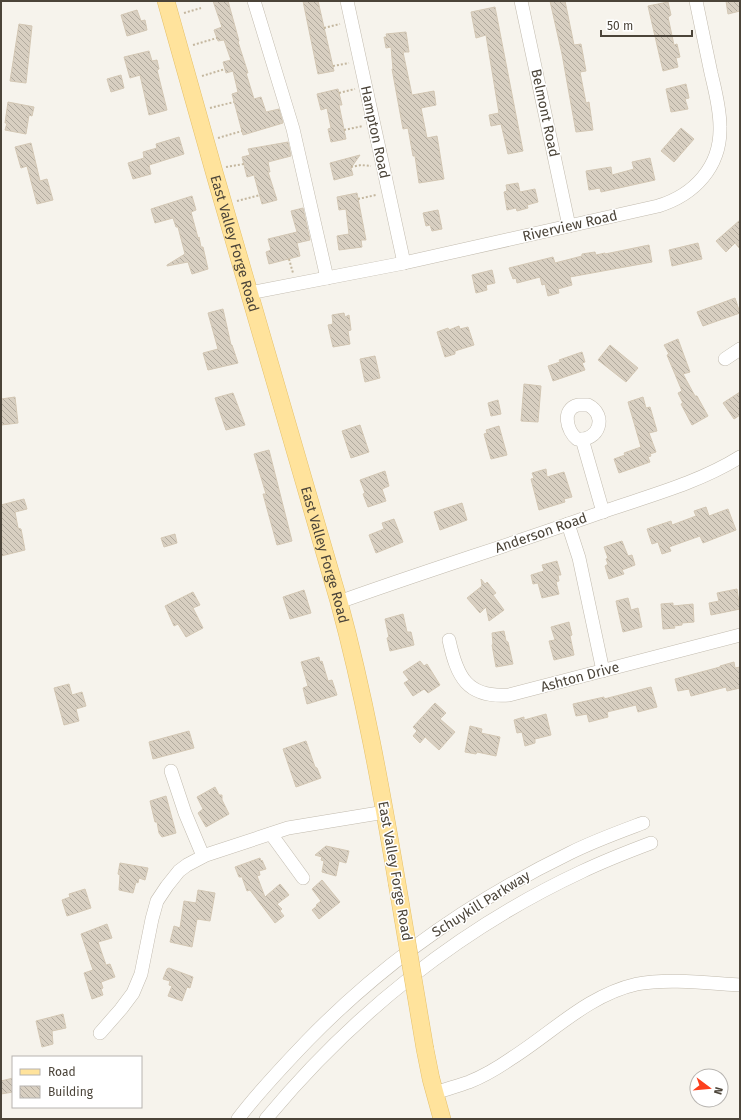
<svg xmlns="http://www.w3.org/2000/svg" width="741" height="1120" font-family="'Fira Sans',sans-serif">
<defs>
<pattern id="building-back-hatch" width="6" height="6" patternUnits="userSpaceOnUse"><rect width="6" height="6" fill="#d8cfc1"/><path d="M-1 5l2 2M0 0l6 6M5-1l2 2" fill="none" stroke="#b1aa9e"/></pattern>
</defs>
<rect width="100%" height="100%" fill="#f6f3ec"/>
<g fill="url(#building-back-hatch)" stroke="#d3c7b4">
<polygon points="213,1 228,1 239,41 238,42 248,73 246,73 254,99 261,97 266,112 279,109 283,123 243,135 232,94 238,92 233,71 226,73 223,62 231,60 224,40 218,41 214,30 222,27"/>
<polygon points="303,1 318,1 334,71 318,74"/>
<polygon points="550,1 565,1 574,45 581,44 586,71 580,72 586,103 589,102 593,130 576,132 562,54"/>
<polygon points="726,1 740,1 740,11 728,14"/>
<polygon points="668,2 671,15 668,17 674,45 677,44 680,57 676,58 678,67 663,71 648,6"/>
<polygon points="495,7 523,151 508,154 501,124 491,126 489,115 499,113 486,35 476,38 471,12"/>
<polygon points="137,10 141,21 145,20 147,30 127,36 121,15"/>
<polygon points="19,24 32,26 26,83 10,81"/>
<polygon points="406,32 409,52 403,52 412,95 434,91 436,105 421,108 427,138 437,136 444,179 419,183 415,156 413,156 408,128 403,129 392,69 393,69 391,47 386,48 384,37 387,37 386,34"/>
<polygon points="149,51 152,61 157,60 159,69 157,70 167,110 149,115 140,75 130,78 124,57"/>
<polygon points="121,75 124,88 111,92 107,79"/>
<polygon points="686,84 689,98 685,99 688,109 671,112 666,89"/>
<polygon points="338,89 342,105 339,105 346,139 331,142 328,129 331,128 327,108 321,110 317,94"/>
<polygon points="8,102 34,107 32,116 29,115 26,134 5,130 7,123 5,123"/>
<polygon points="681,128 694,139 674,162 661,151"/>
<polygon points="179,137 184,154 149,165 151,174 133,179 128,163 144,158 143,152 157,148 156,144"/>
<polygon points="288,142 291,156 268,162 270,172 268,172 277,200 262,204 254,175 247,177 242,157 250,155 248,149"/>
<polygon points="31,143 40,181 47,179 53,200 37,204 27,166 21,168 15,147"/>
<polygon points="360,155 351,168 353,175 334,180 330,163"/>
<polygon points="650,158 655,180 601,192 600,188 589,190 586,171 611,167 612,175 634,169 632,162"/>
<polygon points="518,183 520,192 535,189 538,202 527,205 528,208 517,211 516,208 507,210 504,192 507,191 506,185"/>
<polygon points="357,193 366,240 361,240 362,247 339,250 337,236 349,234 346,209 339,210 337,197"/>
<polygon points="192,196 196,210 191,212 198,238 199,237 201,247 203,247 208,269 192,274 188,262 167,266 167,265 185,254 178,227 176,227 173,218 155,223 151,209"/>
<polygon points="303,208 310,240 297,243 300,256 269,264 266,252 271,250 268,239 297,232 291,211"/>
<polygon points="438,210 442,229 432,231 430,225 426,226 423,213"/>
<polygon points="740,220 740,249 735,243 726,252 716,241"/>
<polygon points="698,243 702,259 672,266 669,250"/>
<polygon points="649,245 652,262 570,277 572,285 558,289 559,293 548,296 545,284 542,285 540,277 517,283 516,278 513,279 509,268 553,257 555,263 582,256 582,254 595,252 596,255 605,253 605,254"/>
<polygon points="492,270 495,283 486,285 487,290 476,293 472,275"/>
<polygon points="735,298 740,313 703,326 697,312"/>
<polygon points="223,309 231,345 232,345 238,363 208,370 203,353 218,349 208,313"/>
<polygon points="344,313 345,317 349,315 351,330 348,331 350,344 333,347 328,325 333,324 332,315"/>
<polygon points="459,326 460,329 468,327 474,345 455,351 455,354 445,357 437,332 448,328 449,330"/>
<polygon points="678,339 690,372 683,374 695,396 697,396 708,416 692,425 681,404 683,403 678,393 682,391 667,355 669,354 664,345"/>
<polygon points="610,345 638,368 626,382 598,360"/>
<polygon points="582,352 585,362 582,363 585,370 553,381 548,366 560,362 559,360"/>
<polygon points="375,356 380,378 365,382 360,359"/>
<polygon points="524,384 541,386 538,422 521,421"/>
<polygon points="740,392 740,415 734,419 723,403"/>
<polygon points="233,393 245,425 226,430 215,398"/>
<polygon points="15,397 18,423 1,425 1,399"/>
<polygon points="643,397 646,408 650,407 657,431 649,433 656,452 650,454 651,456 648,457 650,462 619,473 614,459 625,455 624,453 641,447 628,402"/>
<polygon points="498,400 501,414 491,416 488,403"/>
<polygon points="360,425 369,452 351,458 342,431"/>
<polygon points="499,426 507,455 491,459 484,434 487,433 486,430"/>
<polygon points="269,450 292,541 277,545 263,494 266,494 254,454"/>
<polygon points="546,469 547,477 564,472 572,497 564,499 565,502 539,510 531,479 534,478 532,473"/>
<polygon points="385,471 389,486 382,489 386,501 368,507 363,494 365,493 360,480"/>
<polygon points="24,499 27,509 15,512 18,528 21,529 25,550 1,556 1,542 3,542 1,532 1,505"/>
<polygon points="462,503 467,520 440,530 434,512"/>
<polygon points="706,507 709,516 728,509 736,530 703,543 700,536 669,547 671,551 662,554 658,542 652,544 647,529 671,521 672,525 696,516 694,511"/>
<polygon points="394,519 403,542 376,553 369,535 384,529 382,523"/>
<polygon points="175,534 177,543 164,547 161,538"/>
<polygon points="622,541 628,556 632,555 635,565 622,570 624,574 609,579 605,566 608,564 606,559 608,558 604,547"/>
<polygon points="557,561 561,575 558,575 559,581 556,582 559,594 542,598 538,583 533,584 531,575 544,571 542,565"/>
<polygon points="481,579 485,584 487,582 496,593 493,595 504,610 489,621 486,607 480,613 467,598 482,586"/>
<polygon points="737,589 740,609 711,615 709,603 719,601 717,593"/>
<polygon points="304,590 311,613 290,619 283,597"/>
<polygon points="193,592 200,605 193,608 203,628 186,637 178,624 174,626 165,606"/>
<polygon points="628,598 631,610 638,608 642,627 623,632 616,601"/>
<polygon points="673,603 673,606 693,604 694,622 682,623 682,625 674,626 675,628 663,629 661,604"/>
<polygon points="403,614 407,632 411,632 414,645 390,651 387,638 389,637 385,619"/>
<polygon points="569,622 572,635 570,636 574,655 554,660 549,641 555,640 551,627"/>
<polygon points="504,631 506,641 508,642 513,664 496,667 492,645 493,644 492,633"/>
<polygon points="319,657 320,662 322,661 328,681 332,680 337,695 307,704 303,688 308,686 301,662"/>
<polygon points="420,661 424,666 427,664 440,685 428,693 424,689 413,696 404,683 409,680 403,672"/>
<polygon points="734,662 735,668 740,667 740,688 727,691 726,687 691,696 689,689 678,691 675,679 720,667 720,666"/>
<polygon points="69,684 72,695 82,692 86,706 76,709 79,721 64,725 54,688"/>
<polygon points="651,687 657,707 638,712 636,705 607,712 608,717 589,722 587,714 576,716 573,704 604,697 604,699"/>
<polygon points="435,703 446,713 440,719 455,732 439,750 425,737 420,743 413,736 417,731 413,727"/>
<polygon points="546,714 551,735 535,739 535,743 525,746 522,732 517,733 514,720 524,717 524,720"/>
<polygon points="470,726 482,729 481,733 500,737 496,756 477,752 476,754 465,752"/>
<polygon points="189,731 194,748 153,759 149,742"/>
<polygon points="306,741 315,767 317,768 321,778 296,787 283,749"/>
<polygon points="215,787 219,795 222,795 222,800 229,814 206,827 198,813 203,809 197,797"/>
<polygon points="166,796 176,833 162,837 159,833 157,822 155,822 150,801"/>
<polygon points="326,846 349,851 346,863 339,861 336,876 322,872 324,861 321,860 322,857 315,855"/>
<polygon points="260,858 261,861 262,860 266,869 259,871 260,875 257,876 265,897 280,884 289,895 277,904 282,909 280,911 284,916 275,923 250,890 247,891 242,877 239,877 235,867"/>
<polygon points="120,863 148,868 145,880 139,878 138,883 136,882 133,893 119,890 120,875 118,874"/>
<polygon points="322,880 340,902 319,919 312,910 317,906 316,905 321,901 312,889"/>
<polygon points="85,889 91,908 67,916 62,900 70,897 69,894"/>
<polygon points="198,890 215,893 210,921 197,919 192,947 170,942 174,926 180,928 184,901 196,903"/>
<polygon points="107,924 112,938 98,942 106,965 110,964 115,977 101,982 103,988 101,989 103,995 92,999 84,973 93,970 81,934"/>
<polygon points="169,968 193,977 190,988 187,987 182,1001 168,996 172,986 169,985 170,981 163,979 167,969"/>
<polygon points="63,1014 66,1028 52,1031 53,1044 42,1047 36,1021"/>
<polygon points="13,1078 13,1092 1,1094 1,1081"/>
</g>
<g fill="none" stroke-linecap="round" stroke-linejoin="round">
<g stroke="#c2bbae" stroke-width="14">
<g id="minor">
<polyline points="254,1 293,129 327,278"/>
<polyline points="347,1 404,263"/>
<polyline points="521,1 569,226"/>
<path d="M250,293L404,263L658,206C694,195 721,167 720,127C720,108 715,90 711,73C706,49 701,25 696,1"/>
<polyline points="725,359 740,349"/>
<path d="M588,405C608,415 599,442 577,439C567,431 561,409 578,405C581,405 585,405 588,405Z"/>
<polyline points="582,439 603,512"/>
<polyline points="568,524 579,558 603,671"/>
<path d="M339,602C428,570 519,542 608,510C652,495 700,482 740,457"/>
<path d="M449,640C457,677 467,698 509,695L740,635"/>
<polyline points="171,771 185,813 203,856"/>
<polyline points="271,834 303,878"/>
<polyline points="100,1033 121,1009 133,993 141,974 152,919 157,901 167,886 179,871 187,865 206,855 288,828 385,812"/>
<path d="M435,1093C446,1089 458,1086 469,1082C484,1076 499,1067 512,1058C553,1032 588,995 637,984C667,978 708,983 740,985"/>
<path d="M238,1119C259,1091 284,1065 308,1040C384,962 473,900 570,853C594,841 619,832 643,823"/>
<path d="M266,1119C352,1015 459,929 581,872C604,861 627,852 651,843"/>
</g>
</g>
<g stroke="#e6c16a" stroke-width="18">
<g id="major">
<path id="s1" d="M166,1L215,175L339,602C364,694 381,788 397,883"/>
<polyline points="425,1049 431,1079 442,1119"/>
</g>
</g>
<g stroke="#c4b79f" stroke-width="2" stroke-dasharray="2 2" stroke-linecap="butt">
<polyline points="184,13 201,8"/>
<polyline points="324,28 340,24"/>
<polyline points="193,45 217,38"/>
<polyline points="333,66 349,63"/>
<polyline points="202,76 225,69"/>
<polyline points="339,93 355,89"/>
<polyline points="210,108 234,102"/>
<polyline points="344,130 363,126"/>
<polyline points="218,138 242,131"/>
<polyline points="226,167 244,164"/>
<polyline points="351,167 361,165 371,166"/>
<polyline points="358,199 376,195"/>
<polyline points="237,201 260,195"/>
<polyline points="289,259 293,273"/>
</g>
<use href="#minor" stroke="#fff" stroke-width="13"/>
<use href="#major" stroke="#ffe39c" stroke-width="17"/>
<g stroke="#e6c16a" stroke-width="18" stroke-linecap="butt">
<polyline id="major-bridge" points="397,883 425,1049"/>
</g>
<use href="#major-bridge" stroke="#ffe39c" stroke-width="17"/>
</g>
<g text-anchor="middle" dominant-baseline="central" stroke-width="3" stroke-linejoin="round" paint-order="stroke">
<g font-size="14" fill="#4b4439" stroke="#fff">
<text transform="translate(545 113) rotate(78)">Belmont Road</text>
<text transform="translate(375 132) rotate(78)">Hampton Road</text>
<text transform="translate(570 226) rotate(-13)">Riverview Road</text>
<text stroke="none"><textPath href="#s1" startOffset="252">East Valley Forge Road</textPath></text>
<text transform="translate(541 533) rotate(-19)">Anderson Road</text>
<text stroke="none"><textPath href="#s1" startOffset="576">East Valley Forge Road</textPath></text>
<text transform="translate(580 677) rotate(-15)">Ashton Drive</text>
<text transform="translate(395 871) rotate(80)">East Valley Forge Road</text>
<text transform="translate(481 904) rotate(-32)">Schuykill Parkway</text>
</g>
</g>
<rect width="741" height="1120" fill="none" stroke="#4b4439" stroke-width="4"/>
<rect x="12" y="1056" width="130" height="52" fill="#ffffff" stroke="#b7b4b0"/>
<rect x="20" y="1069" width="20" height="6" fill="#ffe39c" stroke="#b7b4b0"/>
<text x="48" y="1076" font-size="12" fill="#4b4439">Road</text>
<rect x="20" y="1086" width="20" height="12" fill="url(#building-back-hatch)" stroke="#b7b4b0"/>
<text x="48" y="1096" font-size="12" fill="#4b4439">Building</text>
<g transform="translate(709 1088) rotate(106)"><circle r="19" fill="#ffffff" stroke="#b7b4b0"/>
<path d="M0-3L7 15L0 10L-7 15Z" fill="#fc3f1d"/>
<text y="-6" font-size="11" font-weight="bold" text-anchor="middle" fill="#4b4439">N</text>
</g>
<path d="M601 30v6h91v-6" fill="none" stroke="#4b4439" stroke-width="2"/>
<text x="607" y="30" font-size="12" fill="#4b4439" stroke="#ffffff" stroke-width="3" paint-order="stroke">50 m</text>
</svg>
